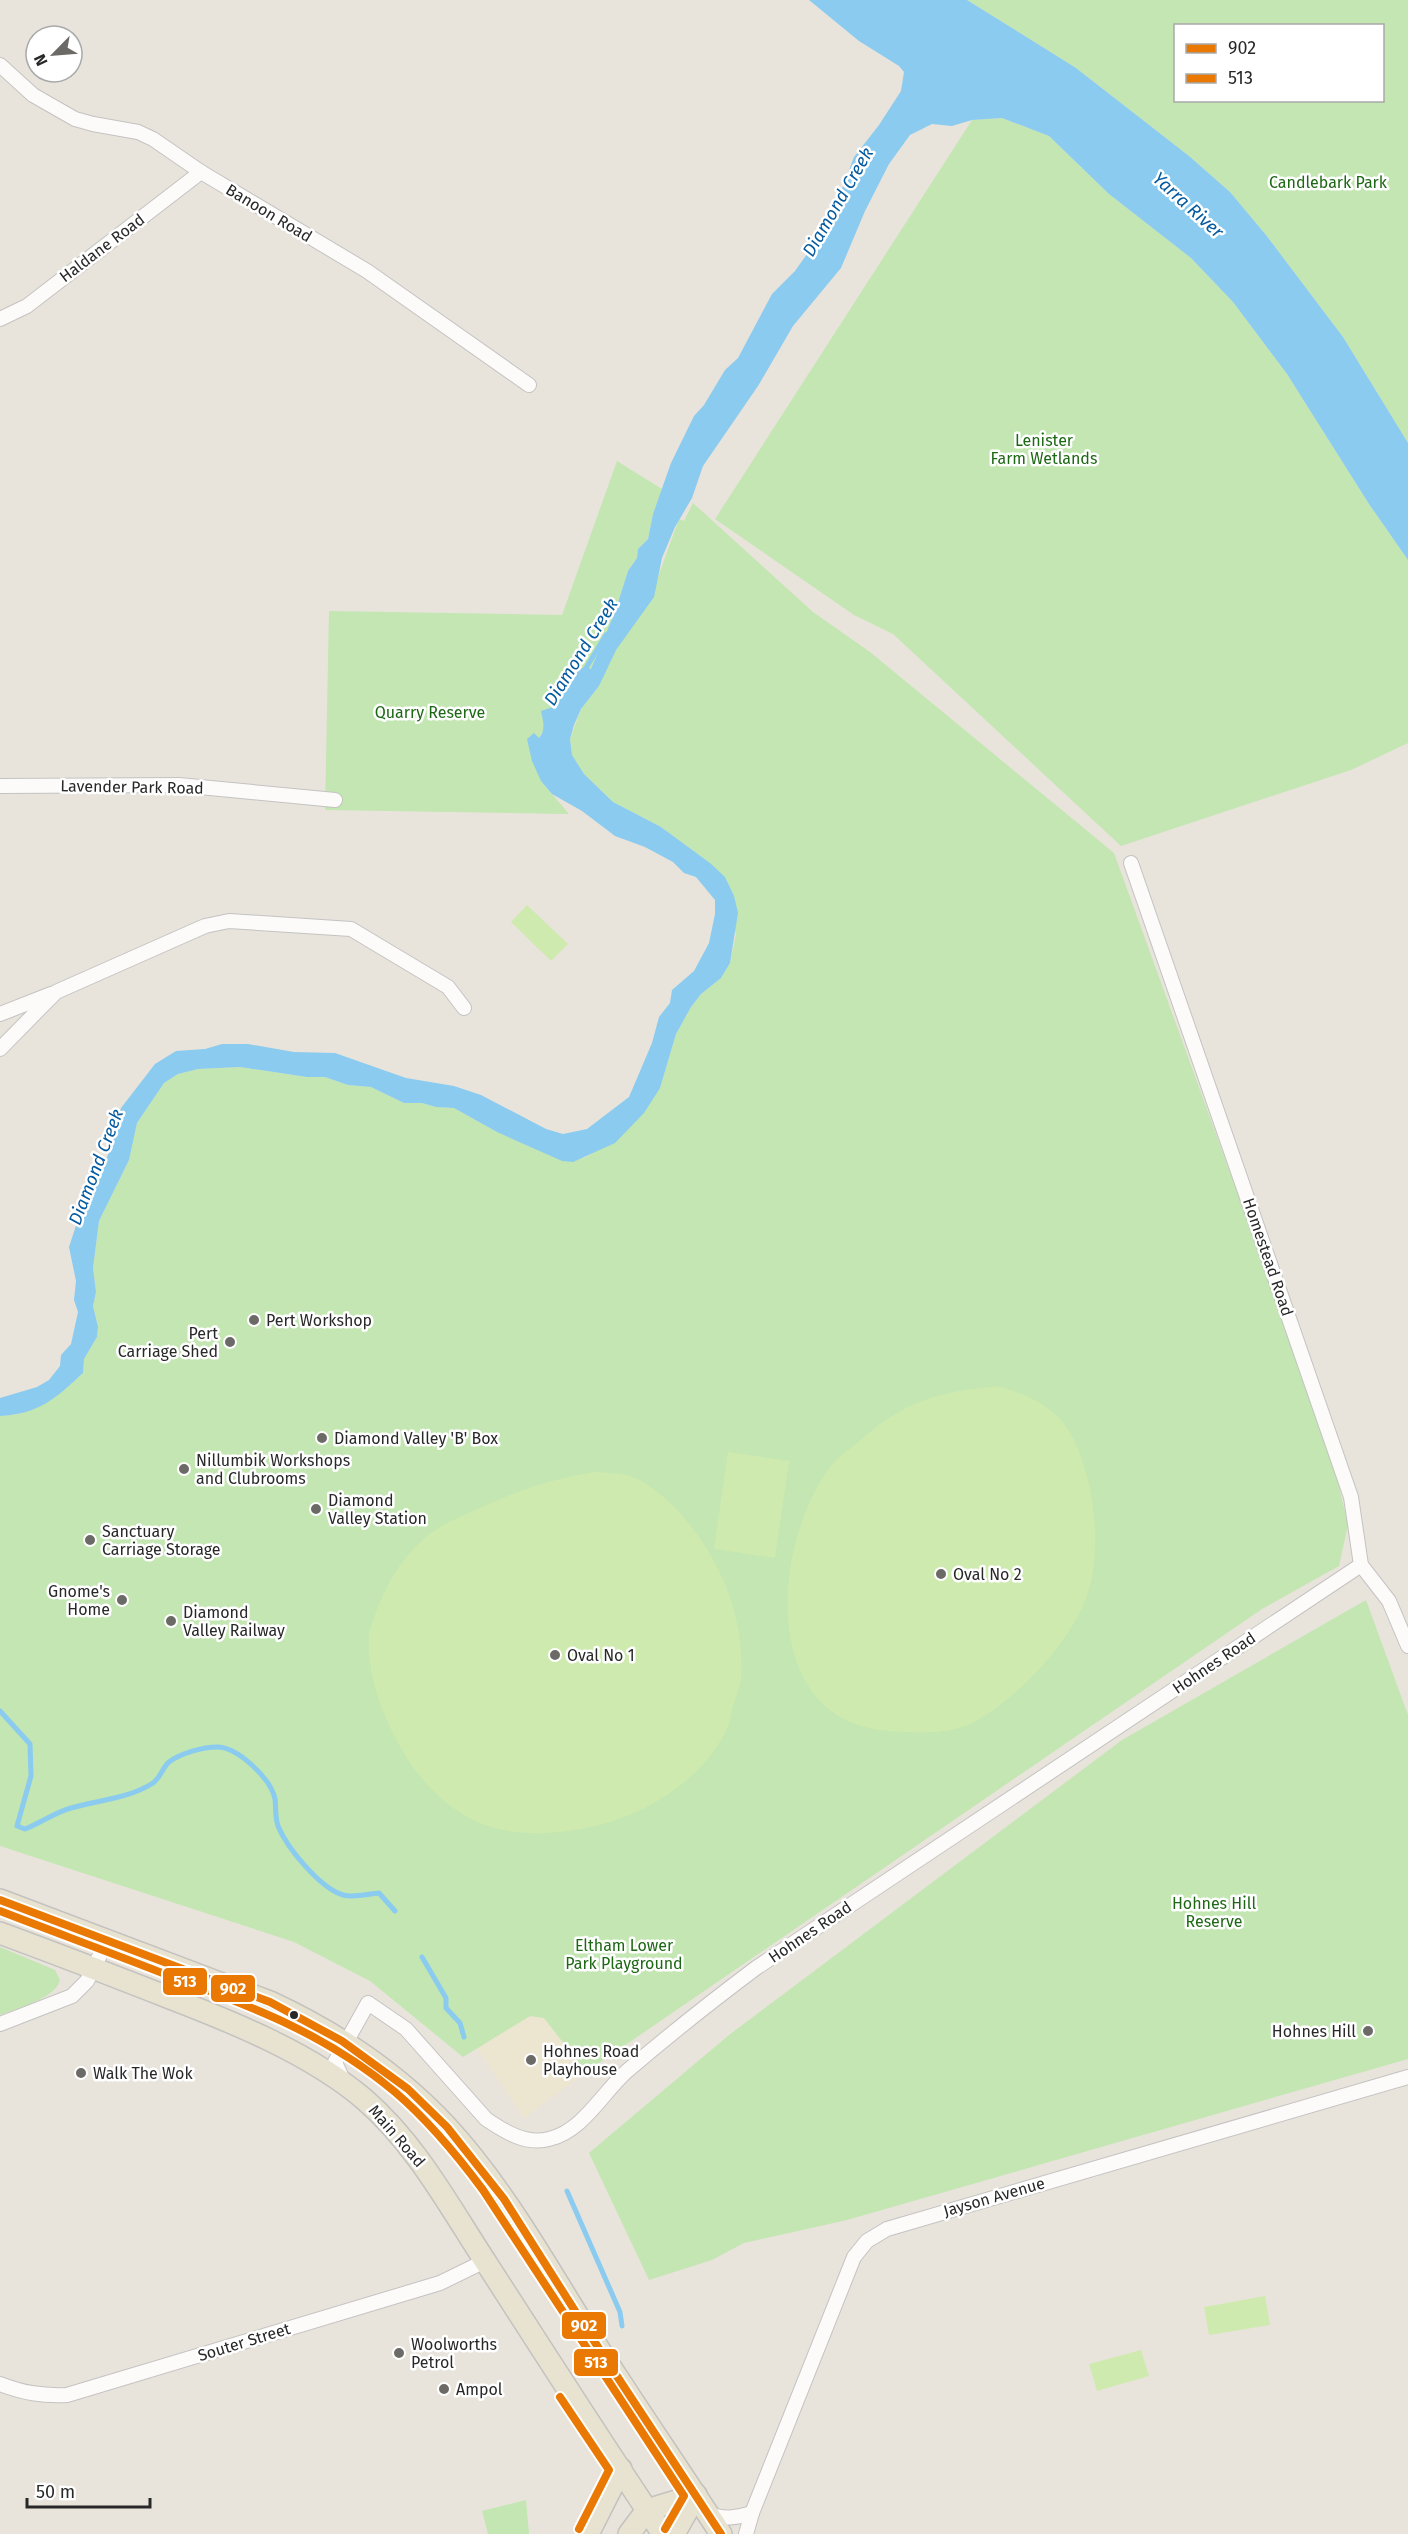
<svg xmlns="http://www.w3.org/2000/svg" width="1408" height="2534" font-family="'Fira Sans',sans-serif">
<rect width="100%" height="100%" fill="#e8e4dc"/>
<polygon fill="#ece5cf" points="530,2016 544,2018 586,2072 524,2118 477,2048"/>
<g fill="#c3e6b2" fill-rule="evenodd">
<path d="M967,0H1408V443L1343,337L1266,235L1230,192L1189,156L1076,68ZM1176,26H1382V100H1176Z"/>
<polygon points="1002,118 1049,136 1109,194 1191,258 1233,302 1287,374 1369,504 1408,560 1408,743 1351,770 1121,846 893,634 854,615 715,519 972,120"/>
<polygon points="617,461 662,489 653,514 648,539 638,549 637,558 628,571 615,612 591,670 560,695 556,706 549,710 543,719 544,729 539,738 541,781 569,814 325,810 329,611 562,615"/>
<polygon points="693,503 813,612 870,652 1114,853 1330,1448 1348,1525 1339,1566 1262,1609 586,2072 544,2018 530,2016 463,2057 370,1981 294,1942 0,1846 0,1416 20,1414 71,1384 83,1373 84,1359 97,1337 98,1327 93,1306 96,1292 93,1268 99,1221 129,1160 137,1123 164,1083 178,1074 198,1069 240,1067 307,1077 325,1077 348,1085 371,1087 404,1103 422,1103 436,1107 454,1108 497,1132 584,1158 598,1150 660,1088 676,1034 691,1007 701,994 721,978 730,963 736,934 710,863 661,827 613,802 584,774 572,755 570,739 581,709 599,686 615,648 642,610 659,574 679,519 684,521"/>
<polygon points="1366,1600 1408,1715 1408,2059 847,2220 744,2243 712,2260 649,2280 589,2153 729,2035 1122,1740"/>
<path d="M0,1947L55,1970L60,1980C56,1998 16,2009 0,2015Z"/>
<polygon points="526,2500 529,2534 488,2534 482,2511"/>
</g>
<g fill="#cfeaaf">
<polygon points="527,905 568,944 551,961 511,922"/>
<path d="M998,1386C1021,1393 1044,1401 1061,1420C1093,1459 1103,1543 1089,1589C1075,1638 1020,1696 976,1721C955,1733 928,1733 905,1732C879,1731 852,1727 831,1711C763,1657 784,1529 830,1467C837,1458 848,1450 857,1443C904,1401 937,1392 998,1386Z"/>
<polygon points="728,1452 789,1461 775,1558 714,1549"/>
<path d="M597,1472C606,1473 617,1473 626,1475C641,1478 658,1492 669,1502C715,1546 746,1613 741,1678C740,1687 736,1697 733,1706C731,1714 730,1725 725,1733C698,1785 638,1819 581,1829C542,1836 499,1836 464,1815C427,1792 403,1758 386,1718C375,1692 367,1663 369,1634C370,1627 374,1619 376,1612C389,1578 408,1547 440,1527C453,1519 468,1514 482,1507C519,1490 557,1477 597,1472Z"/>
<polygon points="1265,2296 1270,2325 1209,2335 1204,2307"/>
<polygon points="1141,2350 1149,2376 1097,2391 1089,2364"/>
</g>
<path fill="#8acbef" d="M809,0H967L1076,68L1189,156L1230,192L1266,235L1343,337L1408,443V560L1369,504L1287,374L1233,302L1191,258L1109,194L1049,136L1002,118L972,120L952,126L932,124L910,135L889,164L865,211L841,268L793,326L758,386L703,466L692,498L675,527L662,558L654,597L616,650L599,686L581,709L574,725L570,739L572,755L584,774L613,802L661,827L710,863L725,877L734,896L738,913L730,963L721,978L701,994L691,1007L676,1034L660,1088L644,1113L615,1143L573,1162L562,1161L497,1132L454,1108L436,1107L422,1103H404L371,1087L348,1085L325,1077H307L240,1067L198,1069L178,1074L164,1083L137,1123L129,1160L99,1221L93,1268L96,1292L93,1306L98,1327L97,1337L84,1359L83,1373C56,1398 39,1414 0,1416V1398L37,1387L49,1380L60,1366L61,1355L71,1344L78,1312L74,1300L76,1281L69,1247L84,1201L108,1155L113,1130L121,1108L155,1064L176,1051L205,1049L222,1044H248L294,1052L335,1053L406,1078L454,1086L481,1095L546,1129L563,1134L587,1129L629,1097L652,1043L659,1017L670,1003L672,990L694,971L709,943L715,914V900L696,877L684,873L673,862L645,847L615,836L582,811L552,794L541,781L532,761L527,739L534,733L539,738C546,731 543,720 541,711L556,706L569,677L584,667L591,669L615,612L628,571L637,558L638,549L648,539L653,514L671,463L694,416L704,405L725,370L738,358L772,294L795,271L812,247L839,197L854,157L879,125L901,91L904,72L899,66L859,41Z"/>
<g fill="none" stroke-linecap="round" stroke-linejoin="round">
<g stroke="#8acbef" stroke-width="5">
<polyline points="583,673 606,635"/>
<path d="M0,1711L30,1744L31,1776L17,1826L25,1829C40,1823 56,1812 71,1808C98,1800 128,1799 153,1783C160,1778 163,1767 169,1762C181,1753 203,1747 217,1747C238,1747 271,1779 275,1799C276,1808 275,1818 278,1826C287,1848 320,1888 343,1895C353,1898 368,1894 379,1893L395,1911"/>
<polyline points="422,1957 446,1998 446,2008 460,2023 464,2037"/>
<polyline points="567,2191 620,2312 622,2326"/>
</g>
<g stroke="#c4c3c2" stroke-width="16">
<g id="street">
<polyline points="0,65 33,95 75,119 93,124 138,132 153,139 201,172 367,271 529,385"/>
<polyline points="0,319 27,306 201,172"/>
<polyline points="0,786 179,785 335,800"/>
<polyline points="1131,863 1351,1497 1361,1565 1389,1601 1408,1646"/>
<polyline points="0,1014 51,994"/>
<polyline points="0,1049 56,992 205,926 229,921 351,929 448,987 464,1008"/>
<polyline points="0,2024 72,1996 87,1981 107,1941"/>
<path d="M344,2082L335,2062L368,2003L406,2029L486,2119C505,2132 526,2145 549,2139C583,2131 603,2092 627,2071C669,2035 712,2001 756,1968L1361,1565"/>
<path d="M0,2384C23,2393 42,2396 67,2395L440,2283L485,2261"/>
<path d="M707,2513C724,2520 735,2518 752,2513"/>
<polyline points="746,2534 752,2513 854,2257 867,2241 887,2229 1408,2077"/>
</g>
</g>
<g stroke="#c4c2bf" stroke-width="24">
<g id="primary">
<path d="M0,1900L270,2002C337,2033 397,2073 447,2127C502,2187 543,2260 586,2329C630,2398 676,2465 721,2534"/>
<path d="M0,1933C57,1954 114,1976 170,1998C235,2023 311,2054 364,2099C417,2145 449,2206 487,2264C545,2354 603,2445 663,2534"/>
<polyline points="588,2534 621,2469"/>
<polyline points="629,2534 647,2510 696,2495"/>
<polyline points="674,2534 696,2495"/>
</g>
</g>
<use href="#street" stroke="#fcfbfa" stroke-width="14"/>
<use href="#primary" stroke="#e7e3d0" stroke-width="21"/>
<g stroke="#fff" stroke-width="12">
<polyline id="bus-1" points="0,1900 270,2002 342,2041 408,2089 447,2127 504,2199 603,2355 721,2534"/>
</g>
<g stroke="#fff" stroke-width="12">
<g id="bus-2">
<path d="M0,1911C57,1933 114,1954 170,1976C253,2007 326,2034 395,2092C429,2121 457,2155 483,2190L684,2496L665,2529"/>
<polyline points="560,2397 609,2470 579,2529"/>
</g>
</g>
<use href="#bus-1" stroke="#ea7904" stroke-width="8"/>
<use href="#bus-2" stroke="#ea7904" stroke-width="8"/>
</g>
<g fill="#6b6a67" stroke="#fff" stroke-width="2">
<circle cx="254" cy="1320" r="6"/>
<circle cx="230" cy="1342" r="6"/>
<circle cx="322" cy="1438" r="6"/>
<circle cx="184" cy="1469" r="6"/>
<circle cx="316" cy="1509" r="6"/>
<circle cx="90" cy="1540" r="6"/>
<circle cx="941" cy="1574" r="6"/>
<circle cx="122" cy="1600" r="6"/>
<circle cx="171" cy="1621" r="6"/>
<circle cx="555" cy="1655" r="6"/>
<circle cx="1368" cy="2031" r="6"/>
<circle cx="531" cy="2060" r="6"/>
<circle cx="81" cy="2073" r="6"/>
<circle cx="399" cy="2353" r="6"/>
<circle cx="444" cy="2389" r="6"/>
</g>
<circle fill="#282828" stroke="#fff" stroke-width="2" cx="294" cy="2015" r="5"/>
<g text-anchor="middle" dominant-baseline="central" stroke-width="5" stroke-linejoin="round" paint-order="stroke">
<g font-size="16" fill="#1d6814" stroke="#fff">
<text x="1328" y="182">Candlebark Park</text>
<text x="1044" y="440">Lenister<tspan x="1044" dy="18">Farm Wetlands</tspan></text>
<text x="430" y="712">Quarry Reserve</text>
<text x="1214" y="1903">Hohnes Hill<tspan x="1214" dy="18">Reserve</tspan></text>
<text x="624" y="1945">Eltham Lower<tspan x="624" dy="18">Park Playground</tspan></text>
</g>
<g font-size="16" fill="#282828" stroke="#fff">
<text transform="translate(269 213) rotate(31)">Banoon Road</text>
<text transform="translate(102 248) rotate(-37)">Haldane Road</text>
<text transform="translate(132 787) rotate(1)">Lavender Park Road</text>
<text transform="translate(1268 1257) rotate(71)">Homestead Road</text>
<text transform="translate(1214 1663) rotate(-34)">Hohnes Road</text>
<text transform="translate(810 1932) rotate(-34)">Hohnes Road</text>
<text transform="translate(397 2136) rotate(49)">Main Road</text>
<text transform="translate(994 2197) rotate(-16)">Jayson Avenue</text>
<text transform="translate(244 2342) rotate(-17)">Souter Street</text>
</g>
<g font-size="16" fill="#282828" stroke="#fff" text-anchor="start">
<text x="266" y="1320">Pert Workshop</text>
<text x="218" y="1333" text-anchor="end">Pert<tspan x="218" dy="18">Carriage Shed</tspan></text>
<text x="334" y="1438">Diamond Valley 'B' Box</text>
<text x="196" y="1460">Nillumbik Workshops<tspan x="196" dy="18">and Clubrooms</tspan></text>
<text x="328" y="1500">Diamond<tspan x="328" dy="18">Valley Station</tspan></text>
<text x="102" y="1531">Sanctuary<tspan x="102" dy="18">Carriage Storage</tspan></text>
<text x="953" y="1574">Oval No 2</text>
<text x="110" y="1591" text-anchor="end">Gnome's<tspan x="110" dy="18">Home</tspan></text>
<text x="183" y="1612">Diamond<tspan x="183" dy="18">Valley Railway</tspan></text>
<text x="567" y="1655">Oval No 1</text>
<text x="1356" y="2031" text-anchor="end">Hohnes Hill</text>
<text x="543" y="2051">Hohnes Road<tspan x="543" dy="18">Playhouse</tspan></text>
<text x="93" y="2073">Walk The Wok</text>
<text x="411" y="2344">Woolworths<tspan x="411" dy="18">Petrol</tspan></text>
<text x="456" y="2389">Ampol</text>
</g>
<g font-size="18" font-style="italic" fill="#045aa0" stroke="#fff">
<text transform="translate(838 202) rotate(-60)">Diamond Creek</text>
<text transform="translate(1188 205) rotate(42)">Yarra River</text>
<text transform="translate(581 652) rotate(-58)">Diamond Creek</text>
<text transform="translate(96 1167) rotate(-69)">Diamond Creek</text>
</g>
</g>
<g stroke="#fff" stroke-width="2">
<rect x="162" y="1967" width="46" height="29" rx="6" fill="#ea7904"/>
<rect x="210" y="1974" width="46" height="29" rx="6" fill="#ea7904"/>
<rect x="561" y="2311" width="46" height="29" rx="6" fill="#ea7904"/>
<rect x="573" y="2348" width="46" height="29" rx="6" fill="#ea7904"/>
</g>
<g font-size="16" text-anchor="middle" font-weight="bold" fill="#fff">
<text x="185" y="1987">513</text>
<text x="233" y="1994">902</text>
<text x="584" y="2331">902</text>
<text x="596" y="2368">513</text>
</g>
<rect x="1174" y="24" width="210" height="78" fill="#ffffff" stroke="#a9a9a9" stroke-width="1.5"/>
<rect x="1186" y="44" width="30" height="9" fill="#ea7904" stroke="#a9a9a9" stroke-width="1.5"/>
<text x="1228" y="54" font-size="18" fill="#282828">902</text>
<rect x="1186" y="74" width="30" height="9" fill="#ea7904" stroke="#a9a9a9" stroke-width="1.5"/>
<text x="1228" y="84" font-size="18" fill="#282828">513</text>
<g transform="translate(54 54) rotate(245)"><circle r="28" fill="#ffffff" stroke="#a9a9a9" stroke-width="1.5"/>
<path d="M0-4.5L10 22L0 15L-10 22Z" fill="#6b6a67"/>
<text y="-9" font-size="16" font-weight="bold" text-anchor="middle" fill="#282828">N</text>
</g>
<path d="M27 2498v9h123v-9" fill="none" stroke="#282828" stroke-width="3"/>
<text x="36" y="2498" font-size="18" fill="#282828" stroke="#ffffff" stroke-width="4.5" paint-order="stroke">50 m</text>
</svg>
